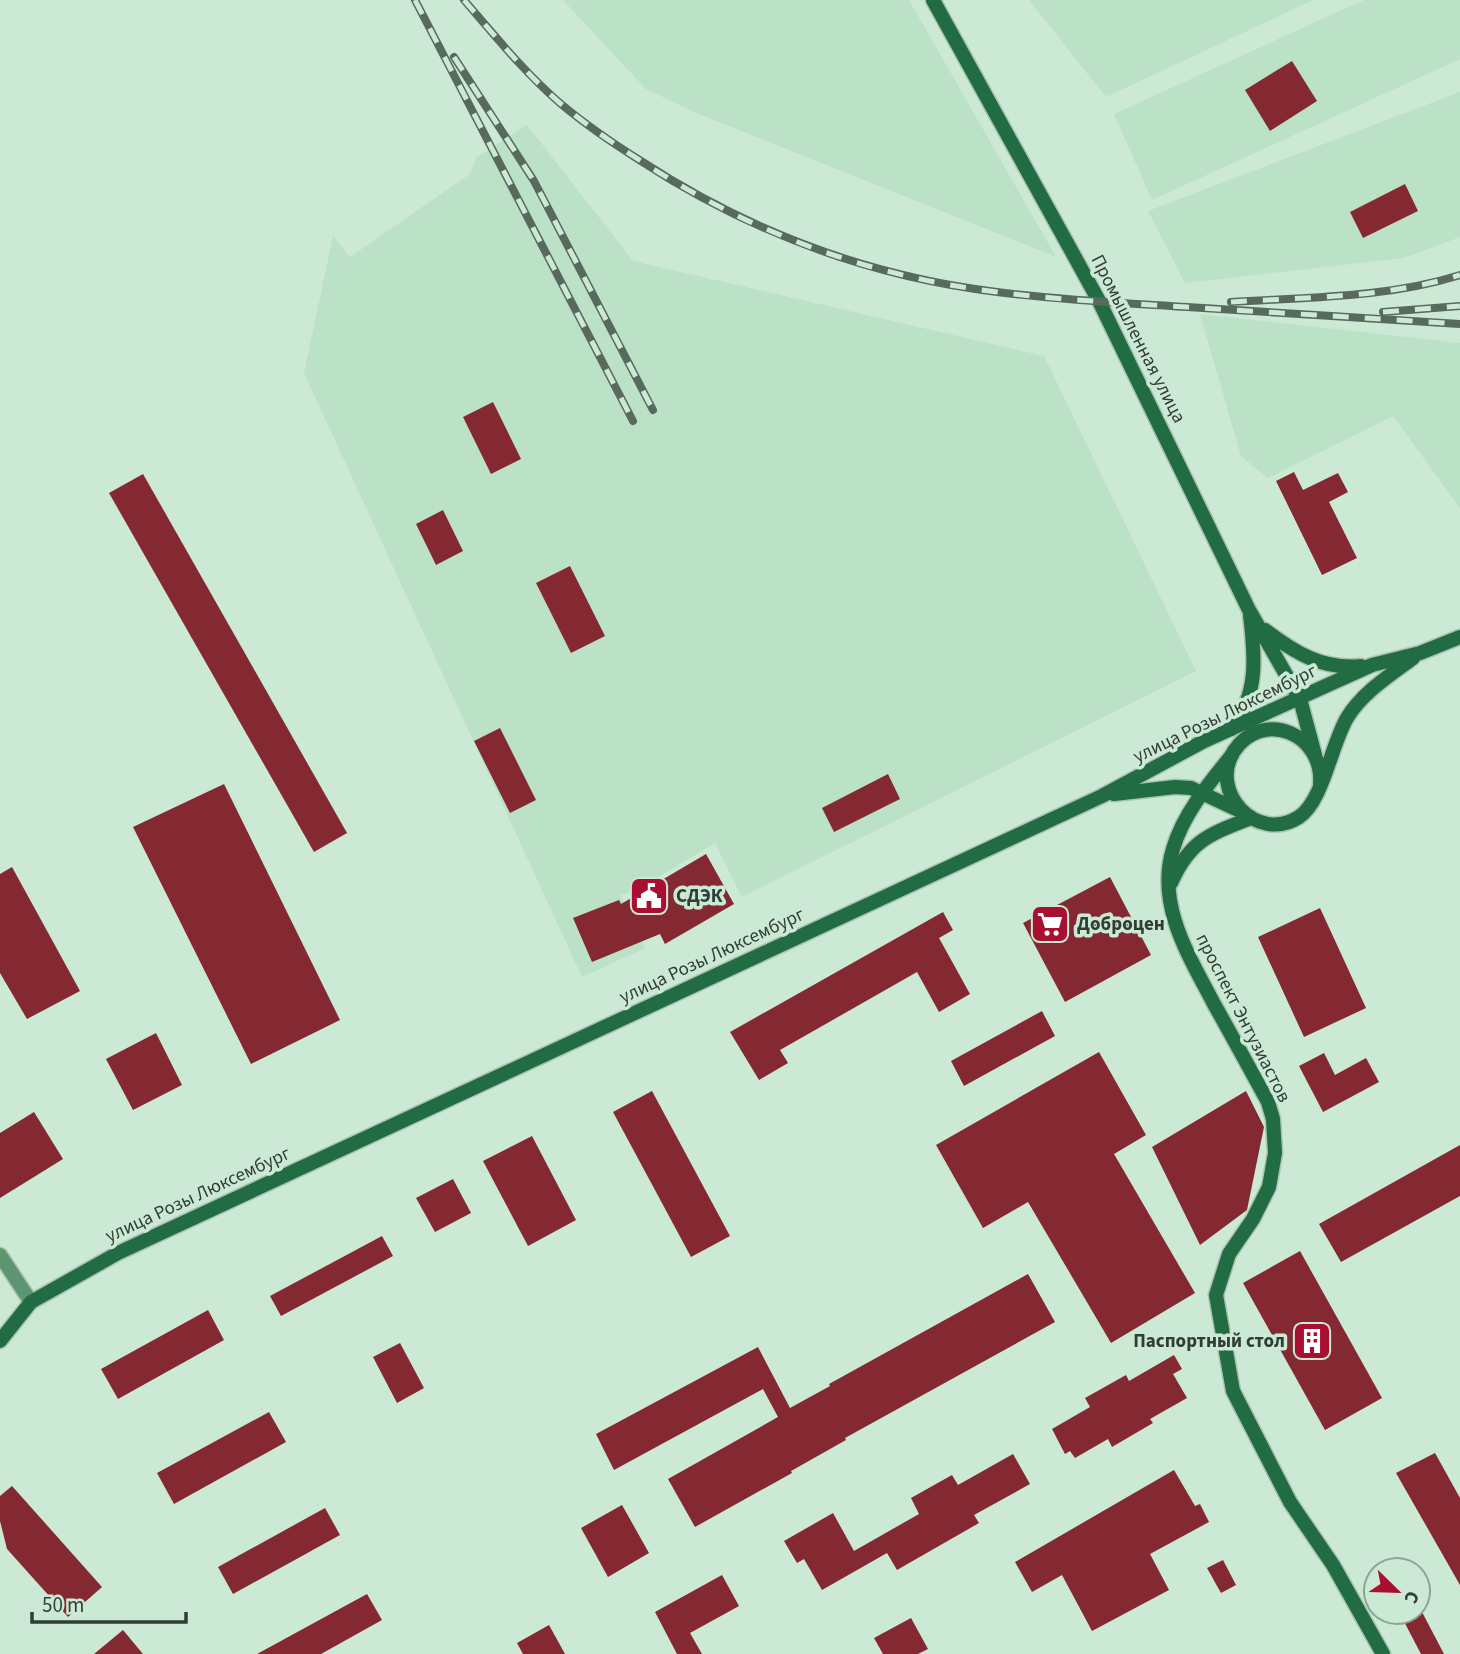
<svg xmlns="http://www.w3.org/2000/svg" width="1460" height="1654" font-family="'Source Sans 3',sans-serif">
<rect width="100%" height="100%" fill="#cbe9d4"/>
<g fill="#bbe1c7">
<polygon points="563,0 909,0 1056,257 694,112 646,89"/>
<polygon points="1029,0 1313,0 1106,97"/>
<polygon points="1364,0 1460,0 1460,59 1152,200 1114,114"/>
<polygon points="1460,92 1460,237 1404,258 1185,283 1148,211"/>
<polygon points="527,125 633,261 1044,356 1196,671 742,897 715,843 638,889 620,895 645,948 582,977 304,373 333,236 350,257 470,174 476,158"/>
<polygon points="1200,314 1460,343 1460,508 1393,416 1268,478 1241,456"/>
</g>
<g fill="#842932">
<polygon points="1292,61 1317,101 1270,131 1245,90"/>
<polygon points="1405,184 1418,211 1363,238 1350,212"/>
<polygon points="493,402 521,459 491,474 463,417"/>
<polygon points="1294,472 1303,490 1338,473 1348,492 1329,502 1357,558 1322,575 1276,481"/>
<polygon points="143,474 347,833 314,852 109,493"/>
<polygon points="443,510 463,551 436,565 416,524"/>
<polygon points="570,566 605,636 571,653 536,583"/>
<polygon points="500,728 536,800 510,813 474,741"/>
<polygon points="888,774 900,799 834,832 822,808"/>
<polygon points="224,784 340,1020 251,1064 133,827"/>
<polygon points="706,854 734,904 665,944 660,934 592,962 573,918 619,900 621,904"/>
<polygon points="12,867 80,991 27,1019 0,973 0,874"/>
<polygon points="1110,877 1151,955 1065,1002 1023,923"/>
<polygon points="1320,908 1366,1008 1304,1037 1258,937"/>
<polygon points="943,912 953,930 939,938 970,994 939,1012 917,972 780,1050 788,1063 759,1080 730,1032"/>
<polygon points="1042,1011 1055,1036 964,1086 951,1061"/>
<polygon points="156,1033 182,1085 133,1110 106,1059"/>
<polygon points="1099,1052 1146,1135 1114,1154 1195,1293 1111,1343 1028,1202 983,1228 936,1145"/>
<polygon points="1324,1053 1335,1075 1366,1058 1379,1082 1323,1112 1299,1066"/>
<polygon points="652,1091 730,1236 691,1257 613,1112"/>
<polygon points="1246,1091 1264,1127 1247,1210 1200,1245 1152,1147"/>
<polygon points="34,1112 63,1159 0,1198 0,1133"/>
<polygon points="532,1136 576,1220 528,1246 483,1161"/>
<polygon points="1460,1145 1460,1196 1341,1262 1319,1224"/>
<polygon points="453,1179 471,1213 435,1232 416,1198"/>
<polygon points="382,1236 393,1256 281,1316 270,1296"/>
<polygon points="1300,1251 1382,1398 1325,1430 1243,1283"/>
<polygon points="1028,1274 1055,1322 845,1438 846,1440 791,1471 792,1473 695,1527 668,1479 778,1417 763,1389 614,1470 596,1434 758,1347 790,1408 830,1386 829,1384"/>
<polygon points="208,1310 224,1340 118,1399 101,1369"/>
<polygon points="400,1343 424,1388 397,1403 373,1357"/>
<polygon points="1174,1355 1182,1369 1173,1374 1187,1398 1150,1419 1153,1423 1112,1447 1108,1439 1075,1458 1070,1451 1065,1454 1052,1429 1090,1407 1085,1398 1126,1375 1129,1381"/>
<polygon points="269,1412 286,1442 174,1504 157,1473"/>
<polygon points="1435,1453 1460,1498 1460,1585 1396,1473"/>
<polygon points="1013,1454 1030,1484 974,1515 979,1523 897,1570 887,1553 822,1590 804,1559 797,1563 784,1541 833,1513 854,1551 919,1514 911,1498 952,1475 958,1485"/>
<polygon points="1174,1470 1195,1506 1200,1504 1209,1522 1150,1554 1169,1590 1092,1631 1062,1575 1032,1592 1015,1562"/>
<polygon points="12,1486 102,1587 68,1617 7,1549 0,1521 0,1496"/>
<polygon points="622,1505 649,1553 608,1577 581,1528"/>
<polygon points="325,1508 340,1535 233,1594 218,1567"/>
<polygon points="1223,1560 1236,1585 1221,1593 1207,1568"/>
<polygon points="722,1575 739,1606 690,1633 702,1654 677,1654 655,1612"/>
<polygon points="367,1594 382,1620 321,1654 257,1654"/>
<polygon points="1399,1612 1422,1612 1444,1654 1421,1654"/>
<polygon points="911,1618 928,1649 918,1654 883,1654 874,1638"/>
<polygon points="549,1625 565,1654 523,1654 517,1643"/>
<polygon points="123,1630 143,1654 94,1654"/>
</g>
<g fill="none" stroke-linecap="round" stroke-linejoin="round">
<g stroke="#a9c3b1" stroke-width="17">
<polyline id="street" points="0,1255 31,1302"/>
</g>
<g stroke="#a9c3b1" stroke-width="17">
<g id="secondary">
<polyline points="933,0 1099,301 1249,610 1300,699 1315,755"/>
<path d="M1265,630C1294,652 1322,670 1361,666"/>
<path d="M1231,729C1259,695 1255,656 1250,615"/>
<path d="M1232,755C1210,782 1183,814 1173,849C1156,905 1189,956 1214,1004C1232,1036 1250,1069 1268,1102L1273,1119L1275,1153L1269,1187L1253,1219L1229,1254L1216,1295L1233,1391L1290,1502L1333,1565L1383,1654"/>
<path d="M1320,784C1324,734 1263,708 1234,751C1208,792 1257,844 1299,817C1323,801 1331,745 1347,718C1362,693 1390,675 1413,658"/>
<polyline points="1114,794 1175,787 1191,788 1238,810"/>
<path d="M1171,883C1190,840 1210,834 1251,818"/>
<polyline points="0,1341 31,1302 118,1253 1102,796 1204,741 1372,665 1420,653 1460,637"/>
</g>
</g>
<use href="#street" stroke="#5c9570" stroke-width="14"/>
<use href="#secondary" stroke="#216c42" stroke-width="14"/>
<g stroke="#586a5e" stroke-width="8">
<g id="rail">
<polyline points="415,0 633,421"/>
<path d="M464,0C495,36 525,73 561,104C586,125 614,144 641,161C750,232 867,276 997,292C1060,300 1124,303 1187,307C1278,313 1369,318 1460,324"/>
<polyline points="454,57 534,181 653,410"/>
<path d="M1231,302C1307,297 1387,298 1460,275"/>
<polyline points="1383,312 1460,306"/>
</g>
</g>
<use href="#rail" stroke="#cbe9d4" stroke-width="5" stroke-dasharray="16" stroke-linecap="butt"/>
</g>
<defs>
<g id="civic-square" transform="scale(2.0125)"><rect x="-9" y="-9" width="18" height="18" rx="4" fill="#a80f30" stroke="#cbe9d4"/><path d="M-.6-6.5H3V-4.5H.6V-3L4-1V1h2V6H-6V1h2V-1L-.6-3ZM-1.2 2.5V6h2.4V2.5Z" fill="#fff"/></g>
<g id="supermarket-square" transform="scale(2.0125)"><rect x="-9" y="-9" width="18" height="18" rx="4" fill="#a80f30" stroke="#cbe9d4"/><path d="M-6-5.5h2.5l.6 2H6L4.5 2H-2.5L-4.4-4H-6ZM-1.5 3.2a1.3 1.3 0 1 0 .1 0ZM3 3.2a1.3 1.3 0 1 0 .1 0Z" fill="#fff"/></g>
<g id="building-square" transform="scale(2.0125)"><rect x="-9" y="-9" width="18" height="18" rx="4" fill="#a80f30" stroke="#cbe9d4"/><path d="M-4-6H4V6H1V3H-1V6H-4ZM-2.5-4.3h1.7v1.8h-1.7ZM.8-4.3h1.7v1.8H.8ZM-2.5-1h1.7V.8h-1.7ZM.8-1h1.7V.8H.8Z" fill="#fff"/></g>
</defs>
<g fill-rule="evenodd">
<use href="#civic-square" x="649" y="896"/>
<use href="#supermarket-square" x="1050" y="924"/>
<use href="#building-square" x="1312" y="1341"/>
</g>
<g text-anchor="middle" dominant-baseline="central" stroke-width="7" stroke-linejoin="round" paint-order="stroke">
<g font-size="19" fill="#313e35" stroke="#cbe9d4">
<text transform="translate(1138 339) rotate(63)">Промышленная улица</text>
<text transform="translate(1225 714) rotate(-26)">улица Розы Люксембург</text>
<text transform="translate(712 956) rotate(-25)">улица Розы Люксембург</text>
<text transform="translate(1243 1018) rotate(63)">проспект Энтузиастов</text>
<text transform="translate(198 1195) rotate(-25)">улица Розы Люксембург</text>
</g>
<g font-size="19" font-weight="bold" fill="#313e35" stroke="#cbe9d4" text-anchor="start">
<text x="676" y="896">СДЭК</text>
<text x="1077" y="924">Доброцен</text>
<text x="1285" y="1341" text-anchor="end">Паспортный стол</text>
</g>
</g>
<g transform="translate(1397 1591) rotate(113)"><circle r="33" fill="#cbe9d4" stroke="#8da594" stroke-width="2"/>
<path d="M0-5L12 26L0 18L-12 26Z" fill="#a80f30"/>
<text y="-10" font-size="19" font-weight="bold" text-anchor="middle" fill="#313e35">С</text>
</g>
<path d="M32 1612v10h154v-10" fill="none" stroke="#313e35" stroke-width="3.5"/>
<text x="42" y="1612" font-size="21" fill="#313e35" stroke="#cbe9d4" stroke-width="5" paint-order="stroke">50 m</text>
</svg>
